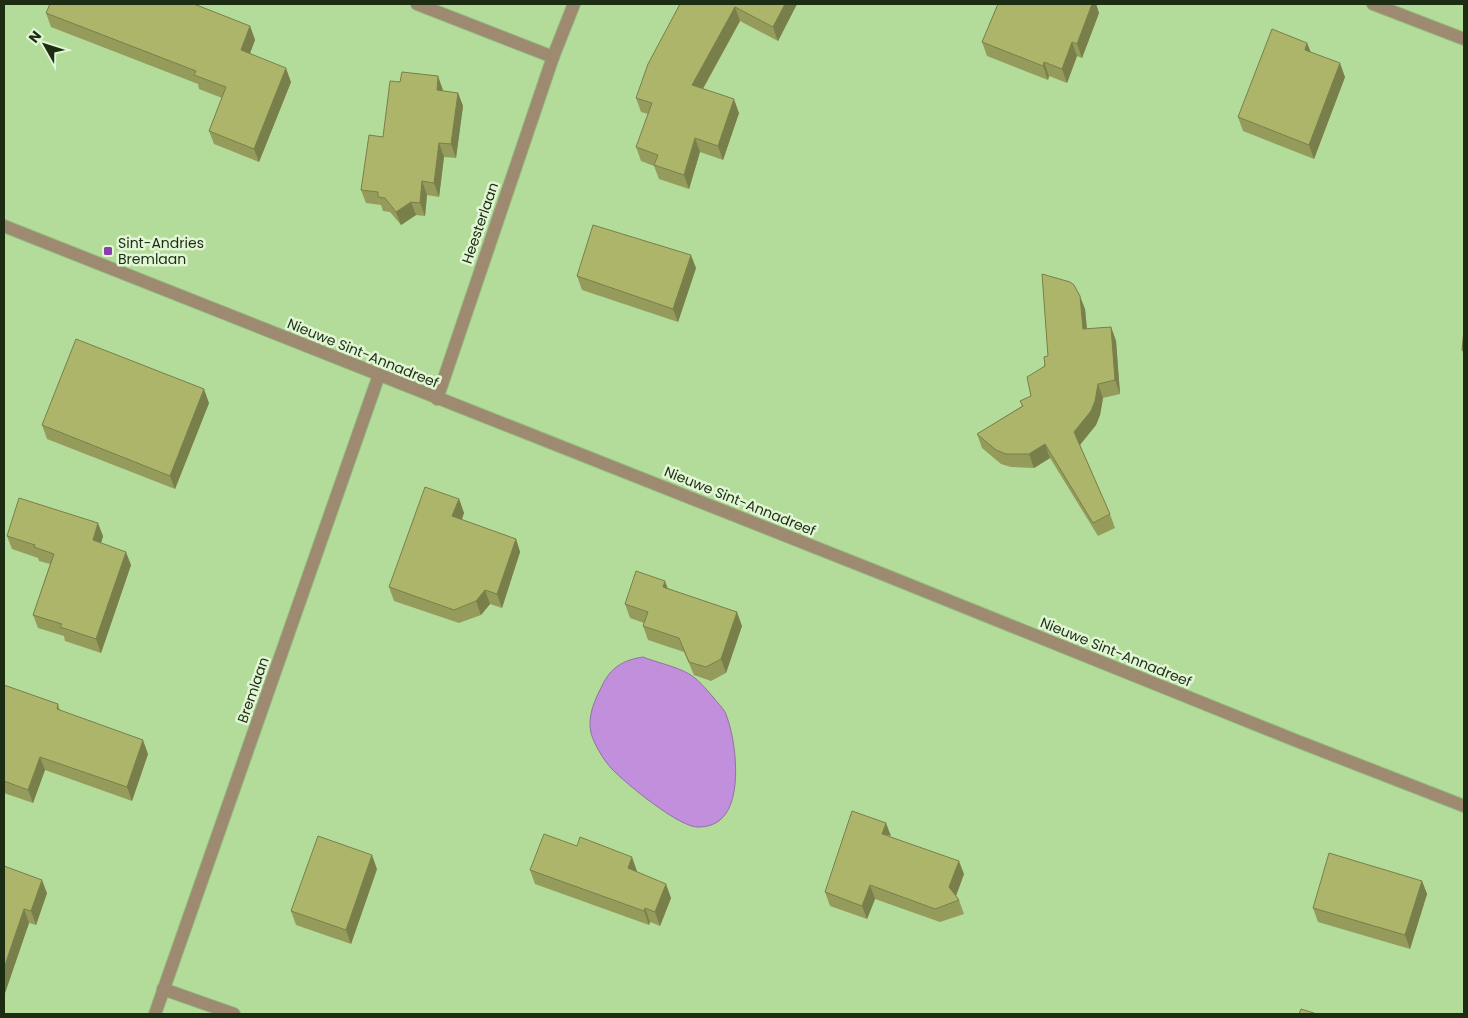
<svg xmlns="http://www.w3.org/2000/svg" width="1468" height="1018" font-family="Poppins,sans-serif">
<rect width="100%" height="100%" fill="#b3dc9a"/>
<path fill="#c28fdc" stroke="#9072a0" d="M643,657C655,662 678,667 689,674C697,678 707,690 713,697C717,702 722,707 725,712C736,737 744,801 720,820C714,825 706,827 699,827C681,829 625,783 612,769C604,761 594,744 591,733C587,717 595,699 602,686C610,668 623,660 643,657Z"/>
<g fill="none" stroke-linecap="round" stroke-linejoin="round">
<g stroke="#95b97f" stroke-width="14">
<g id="street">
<polyline points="417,4 553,57"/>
<polyline points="1373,4 1464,39"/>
<polyline points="4,226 880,573 1297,741 1464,806"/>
<polyline points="437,399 553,57 574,4"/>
<polyline points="163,989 234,1014"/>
<polyline points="155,1014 379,375"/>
</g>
</g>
<use href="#street" stroke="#9e8a70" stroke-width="12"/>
</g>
<g fill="#959c5b">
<polygon points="680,4 797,4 778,41 740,21 703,89 739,113 723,160 700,152 689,189 659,179 654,166 641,161 636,147 648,114 641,112 636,98"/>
<polygon points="998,4 1096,4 1099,13 1082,58 1077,56 1067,83 1049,76 1048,80 987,56 982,42"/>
<polygon points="46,13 250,26 255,40 250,53 291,82 259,162 214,144 209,131 222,98 199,89 198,84 51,27"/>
<polygon points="1307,43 1311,52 1345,77 1314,159 1243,131 1238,117"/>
<polygon points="443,90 443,91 458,93 463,106 456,158 444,157 439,197 427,195 425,216 416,215 401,225 390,212 383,211 381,205 366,203 361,190 383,137"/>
<polygon points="696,268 678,322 582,290 577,276"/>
<polygon points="1085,309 1087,329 1111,327 1116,341 1120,394 1103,398 1100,415 1096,425 1080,445 1110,514 1115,528 1098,536 1050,458 1034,468 1011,467 1001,464 982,448 977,434 1022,406 1020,401 1031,396 1048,356"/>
<polygon points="1464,330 1464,357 1462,350"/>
<polygon points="209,403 175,489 47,439 42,425"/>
<polygon points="459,499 464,513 462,520 516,539 520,552 502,608 490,604 481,615 459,623 394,601 389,587"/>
<polygon points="7,536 103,536 101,543 131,565 101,653 65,641 64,636 38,628 33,615 50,564 39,561 38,558 12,549"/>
<polygon points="668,588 742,626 726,673 711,681 694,675 684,652 648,640 643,626 644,623 630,618 625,604"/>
<polygon points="4,685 58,704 60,710 148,754 132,801 45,770 33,803 4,793"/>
<polygon points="891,837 964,874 956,896 959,900 964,914 940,922 875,899 867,919 830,906 825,892"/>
<polygon points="4,866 47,893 36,925 29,923 4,996"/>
<polygon points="377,869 351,944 296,925 291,911"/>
<polygon points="530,870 637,871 636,872 671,898 660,926 650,922 649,925 535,884"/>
<polygon points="1422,881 1427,894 1410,949 1318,922 1313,908"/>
</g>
<g fill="#797f4a">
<polygon points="785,4 797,4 778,41 773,27"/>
<polygon points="1092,4 1096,4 1099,13 1082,58 1077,44"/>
<polygon points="735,7 740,21 697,99 692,85"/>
<polygon points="250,26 255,40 246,64 241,50"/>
<polygon points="1072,42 1077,56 1067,83 1062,69"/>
<polygon points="1307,43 1312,57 1305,50"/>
<polygon points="1044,62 1049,76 1048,80 1043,66"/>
<polygon points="1340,63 1345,77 1314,159 1309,145"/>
<polygon points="286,68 291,82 259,162 254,149"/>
<polygon points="438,76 443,90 442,104 437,90"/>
<polygon points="458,93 463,106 456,158 451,144"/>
<polygon points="734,99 739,113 723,160 718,146"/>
<polygon points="695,138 700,152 689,189 684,175"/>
<polygon points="439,143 444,157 439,197 434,183"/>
<polygon points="422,181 427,195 425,216 420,203"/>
<polygon points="411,202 416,215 401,225 396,212"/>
<polygon points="691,255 696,268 678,322 673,309"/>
<polygon points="1080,296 1085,309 1088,343 1083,329"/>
<polygon points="1111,327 1116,341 1120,394 1115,380"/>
<polygon points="1098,384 1103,398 1100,415 1096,425 1079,446 1074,432"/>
<polygon points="204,389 209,403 175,489 170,476"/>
<polygon points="1045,444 1050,458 1034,468 1029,454"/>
<polygon points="459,499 464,513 457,530 452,516"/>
<polygon points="98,523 103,536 98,554 93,540"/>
<polygon points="516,539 520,552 502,608 497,594"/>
<polygon points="126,552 131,565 101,653 96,639"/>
<polygon points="665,581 670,595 663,587"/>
<polygon points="485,590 490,604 481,615 476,601"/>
<polygon points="737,612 742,626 726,673 721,659"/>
<polygon points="143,740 148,754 132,801 127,787"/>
<polygon points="40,757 45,770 33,803 28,790"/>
<polygon points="886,823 891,836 882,834"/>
<polygon points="372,855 377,869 351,944 346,930"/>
<polygon points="632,857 637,871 633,882 628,868"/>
<polygon points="959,861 964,874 954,901 949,887"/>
<polygon points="42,880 47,893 36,925 31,911"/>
<polygon points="1422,881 1427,894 1410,949 1405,935"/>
<polygon points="666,884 671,898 660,926 655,912"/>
<polygon points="870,885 875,899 867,919 862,906"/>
<polygon points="645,908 650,922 649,925 644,911"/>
<polygon points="24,909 29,923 4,996 4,968"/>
</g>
<g fill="#adb56a" stroke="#797f4a">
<polygon points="50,4 194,4 250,26 241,50 286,68 254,149 209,131 226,87 194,75 196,71 46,13"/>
<polygon points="680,4 785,4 773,27 735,7 692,85 734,99 718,146 695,138 684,175 654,165 658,155 636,147 652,103 636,98 648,64"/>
<polygon points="998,4 1092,4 1077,44 1072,42 1062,69 1044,62 1043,66 982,42"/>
<polygon points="1272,29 1307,43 1305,50 1340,63 1309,145 1238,117"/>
<polygon points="402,72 438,76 437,90 458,93 451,144 439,143 434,183 422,181 420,203 411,202 396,212 385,198 378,197 378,192 361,190 369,135 383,137 390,81 400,82"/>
<polygon points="593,225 691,255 673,309 577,276"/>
<polygon points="1042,274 1070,282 1074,285 1080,296 1083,329 1111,327 1115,380 1098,384 1095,401 1091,411 1074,432 1110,514 1093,523 1045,444 1029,454 1006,454 996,450 977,434 1023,406 1020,401 1031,396 1027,377 1045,366 1044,357 1048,356"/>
<polygon points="1464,330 1464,350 1462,350"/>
<polygon points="76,339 204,389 170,476 42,425"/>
<polygon points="425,487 459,499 452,516 516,539 497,594 485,590 476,601 454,610 389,587"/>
<polygon points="19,498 98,523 93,540 126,552 96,639 60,627 62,624 33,615 54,554 34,547 35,545 7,536"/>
<polygon points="636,571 665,581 663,587 737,612 721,659 706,667 689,662 679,638 643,626 648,612 625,604"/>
<polygon points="4,685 58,704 57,709 143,740 127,787 40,757 28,790 4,781"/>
<polygon points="852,811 886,823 882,834 959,861 949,887 959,900 935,909 870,885 862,906 825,892"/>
<polygon points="544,834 577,846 580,837 632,857 628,868 666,884 655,912 645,908 644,911 530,870"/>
<polygon points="318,836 372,855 346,930 291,911"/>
<polygon points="1329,853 1422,881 1405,935 1313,908"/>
<polygon points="4,866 42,880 31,911 24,909 4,968"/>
<polygon points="1301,1009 1317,1014 1299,1014"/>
</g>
<rect fill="#8a3dad" stroke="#e1f6d5" stroke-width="2" x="103" y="246" width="10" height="10" rx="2.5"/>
<g text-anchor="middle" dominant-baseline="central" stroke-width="5" stroke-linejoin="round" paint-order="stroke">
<g font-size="14" fill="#1d2d13" stroke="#e1f6d5">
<text transform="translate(480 223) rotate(-71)">Heesterlaan</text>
<text transform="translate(363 353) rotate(22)">Nieuwe Sint-Annadreef</text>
<text transform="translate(740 501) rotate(22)">Nieuwe Sint-Annadreef</text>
<text transform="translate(1116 652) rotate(22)">Nieuwe Sint-Annadreef</text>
<text transform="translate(253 690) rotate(-71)">Bremlaan</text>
</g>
<g font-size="14" fill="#1d2d13" stroke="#e1f6d5" text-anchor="start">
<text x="118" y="243">Sint-Andries<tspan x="118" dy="16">Bremlaan</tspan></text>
</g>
</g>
<rect width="1468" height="1018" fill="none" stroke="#1d2d13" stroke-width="10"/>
<g transform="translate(45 45) rotate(309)" stroke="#e1f6d5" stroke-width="4" paint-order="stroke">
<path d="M0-4L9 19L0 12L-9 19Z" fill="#1d2d13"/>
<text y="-8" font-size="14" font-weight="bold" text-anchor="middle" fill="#1d2d13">N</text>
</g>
</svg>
